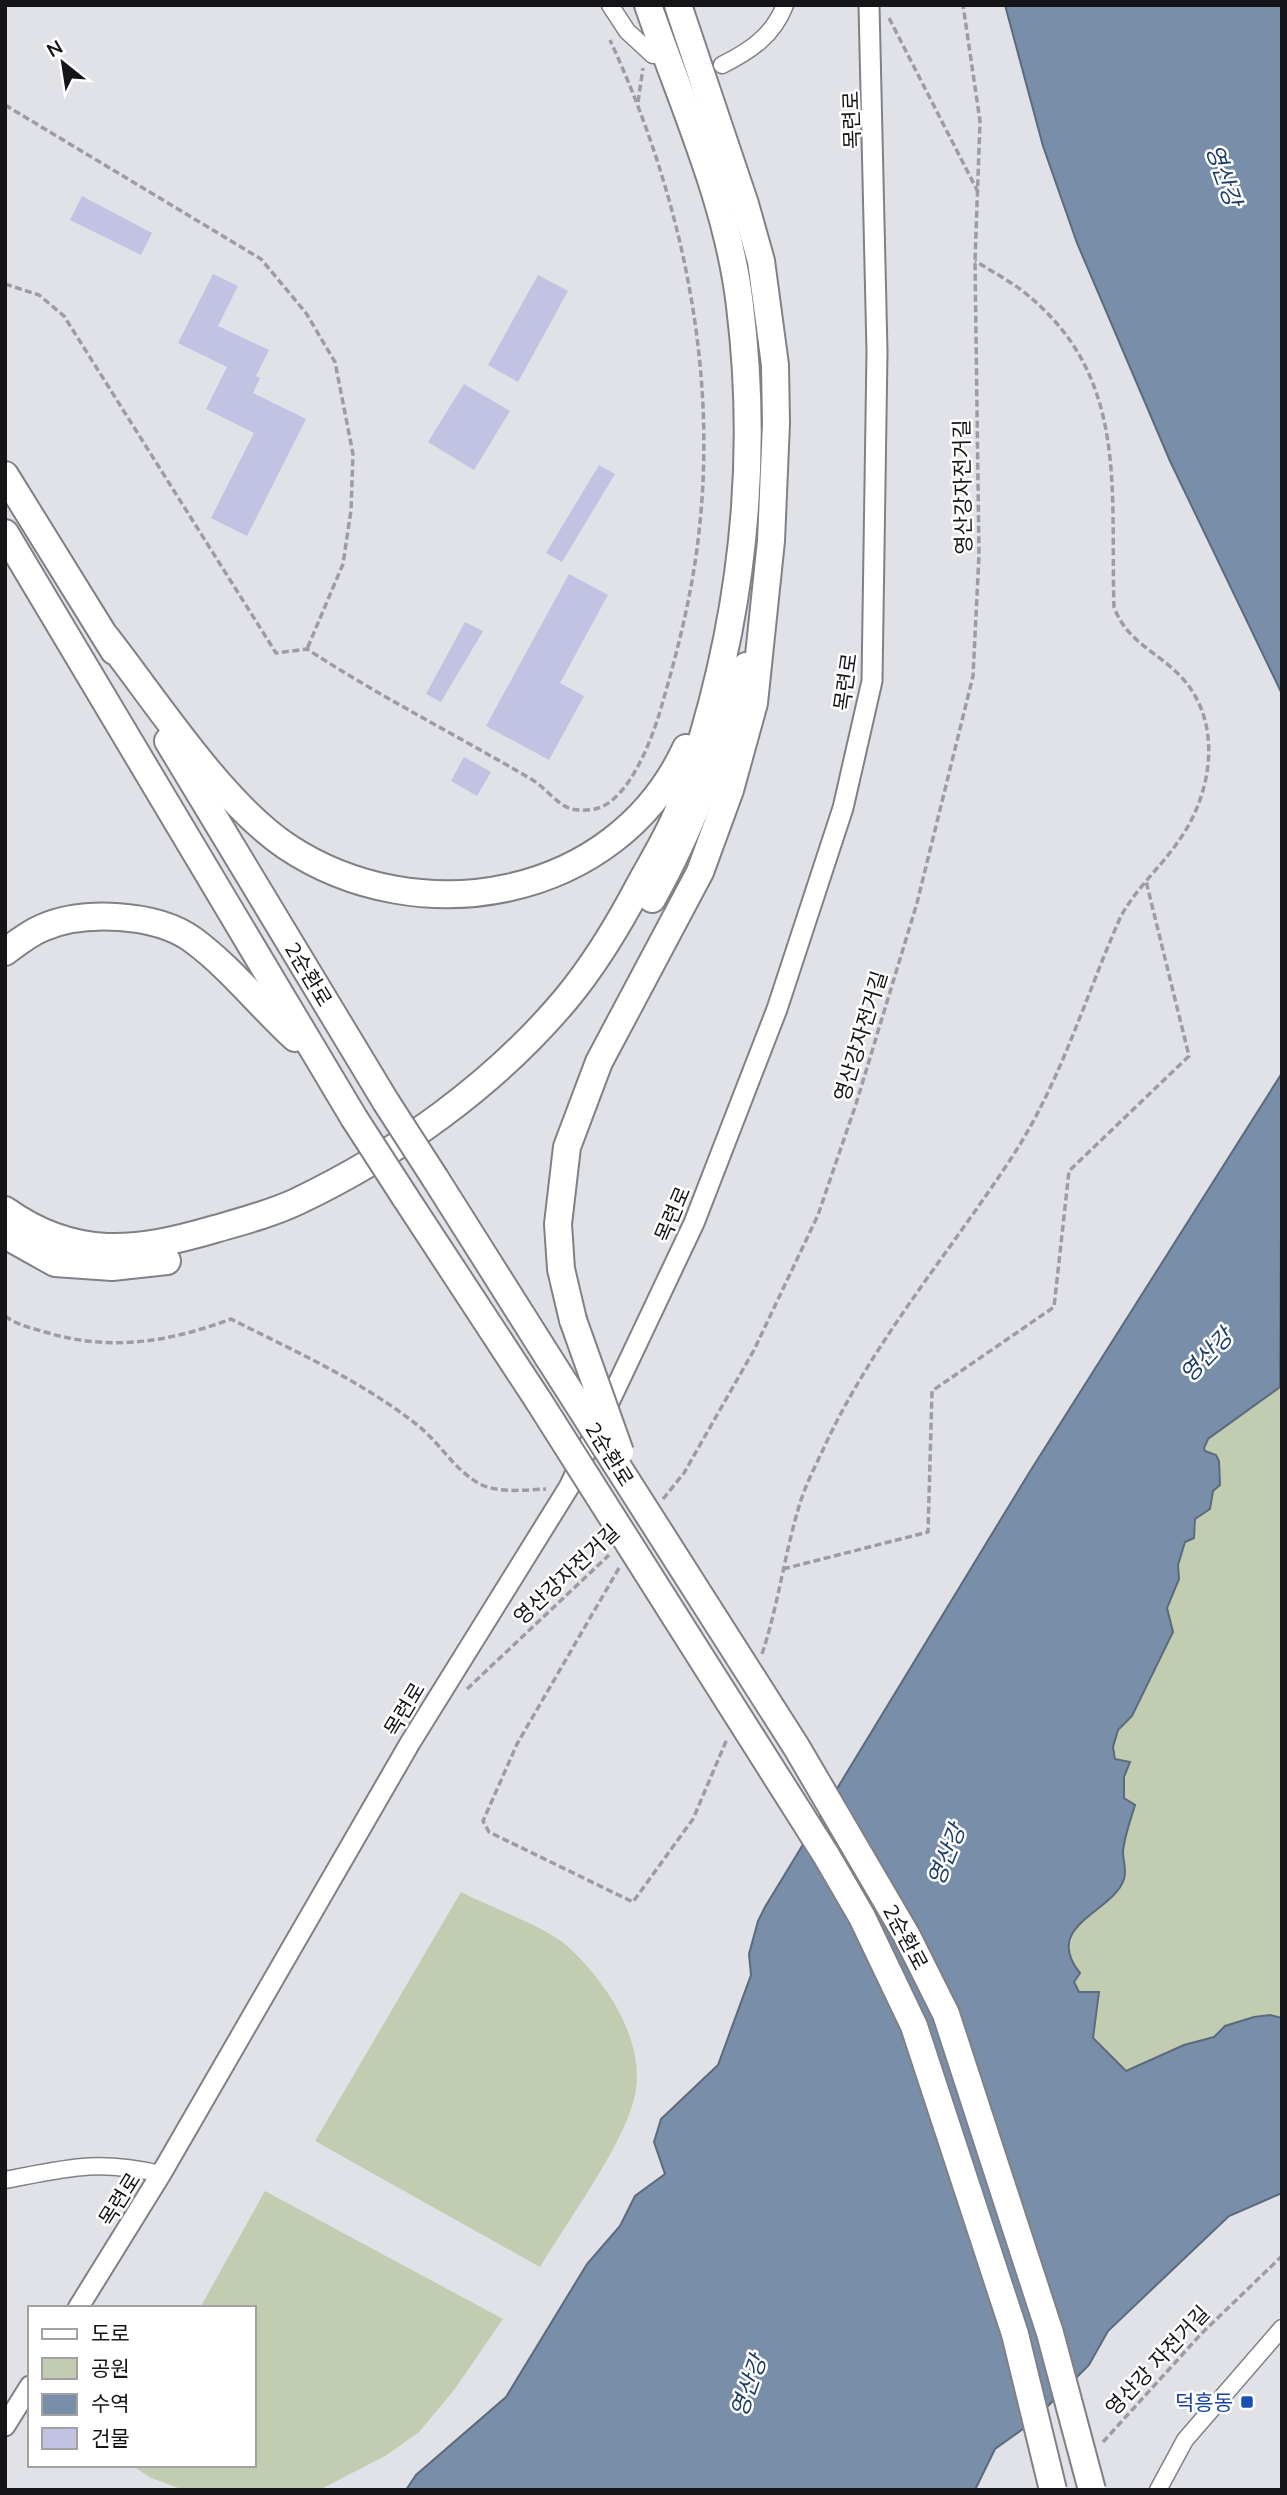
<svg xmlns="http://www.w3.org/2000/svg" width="1287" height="2495" font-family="Mulish,'Noto Sans KR',sans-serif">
<rect width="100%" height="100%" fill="#e1e1e8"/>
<g fill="#c1ccb0">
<path d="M1282,1380V2018L1270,2015L1254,2017L1225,2026L1214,2037L1184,2045L1126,2071L1092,2038L1099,1992L1079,1993C1068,1969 1064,1936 1085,1916C1099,1903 1117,1899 1124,1879C1127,1871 1123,1861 1123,1852C1124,1838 1131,1819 1135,1805L1124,1799V1777L1113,1748L1118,1730L1132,1716L1173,1632L1167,1608L1179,1579L1178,1565L1185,1542L1196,1528L1195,1519L1204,1514L1213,1491L1220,1485L1219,1461L1216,1455L1205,1451L1204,1448L1208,1439L1267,1397Z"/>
<path d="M461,1892C486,1905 547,1928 566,1945C606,1981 648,2042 634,2099C622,2147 567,2222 540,2267L315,2141Z"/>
<polygon points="265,2191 503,2319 454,2390 419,2432 385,2456 319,2490 184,2490 151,2478 131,2465 254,2465 254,2308 200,2308"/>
</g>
<g fill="#798ea8" stroke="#5b6a7d" stroke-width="2">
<polygon points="1005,5 1282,5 1282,694 1170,461 1077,243 1043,146"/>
<path d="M1282,1073L1280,1387L1208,1439L1204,1448L1205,1451L1216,1455L1219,1461L1220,1485L1213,1491L1210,1509L1195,1519L1194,1538L1185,1542L1178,1565L1179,1579L1167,1608L1173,1632L1132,1716L1118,1730L1113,1747L1115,1759L1130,1762L1124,1777V1798L1135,1805C1131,1819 1124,1837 1123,1852C1123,1861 1127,1870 1124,1879C1114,1912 1041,1925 1080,1973L1074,1982L1079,1992H1099L1093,2038L1126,2071L1184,2045L1214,2037L1225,2026L1254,2017L1270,2015L1282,2018V2193L1229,2216L1108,2331L1089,2365L1030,2424L995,2449L975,2490H406L416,2475L506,2397L587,2264L620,2226L635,2196L665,2174L654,2142L661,2119L718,2065L751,1975L749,1954L758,1921L765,1907L1029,1473Z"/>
</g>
<g fill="#c2c2e3">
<polygon points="82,196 152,233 141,255 70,220"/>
<polygon points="213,274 238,286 218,326 269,350 256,376 260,378 253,393 306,419 247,536 211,518 254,433 206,409 227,367 178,343"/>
<polygon points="538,275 568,291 518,382 488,365"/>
<polygon points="464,384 510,411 474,470 428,442"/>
<polygon points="599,465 615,474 562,562 546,553"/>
<polygon points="569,574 608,595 560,683 584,696 549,760 486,726"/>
<polygon points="465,622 483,631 441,702 426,694"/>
<polygon points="464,757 491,772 477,796 451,781"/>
</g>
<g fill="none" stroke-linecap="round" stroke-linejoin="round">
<g stroke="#808087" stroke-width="19">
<g id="minor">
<polyline points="610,5 627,31 653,55"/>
<path d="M722,65C750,51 773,36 785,5"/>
<path d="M5,2180C67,2168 97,2159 161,2174"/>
<polyline points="1158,2490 1185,2440 1282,2328"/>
</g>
</g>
<g stroke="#808087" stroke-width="23">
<g id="tertiary">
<polyline points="78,2308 161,2174 410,1743 569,1487 694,1223 777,1009 843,808 872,681 877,352 869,5"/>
<polyline points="5,2426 30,2386"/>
</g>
</g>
<g stroke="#808087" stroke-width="30">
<g id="trunk">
<polyline points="5,475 114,651"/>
<polyline points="5,533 354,1118"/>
<path d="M106,637C156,701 220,801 286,846C419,935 616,900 686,748"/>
<polyline points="168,741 386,1102"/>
<path d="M652,899C694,825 720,747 746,666"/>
<path d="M5,952C17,943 28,934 42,928C83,910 156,913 193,940C231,968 260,1006 295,1038"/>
<polyline points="435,1178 548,1357"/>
<polyline points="405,1197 538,1400"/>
<path d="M5,1210C75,1260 137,1252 215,1229C243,1221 270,1214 296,1202C397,1154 494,1085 566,999C595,964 619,924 640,884C653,860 669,835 679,809C738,647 761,477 740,306C728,202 682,104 648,5"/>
<polyline points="5,1235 55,1263 112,1267 167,1261"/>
<polyline points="573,1320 561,1269 558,1224 567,1147 599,1062 700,872 730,790 754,703 771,541 776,423 775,365 761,261 745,204 678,5"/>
</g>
</g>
<g stroke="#9c9ca2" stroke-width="3.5" stroke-dasharray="7 3.5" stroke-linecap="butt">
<polyline points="889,18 978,192"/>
<polyline points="638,102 643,68"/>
<polyline points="5,105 261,259 306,313 335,362 353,454 351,510 343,564 307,649"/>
<path d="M5,284L39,295L64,316L276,653L307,649C379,696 456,735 531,779C544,786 558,806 572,809C578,811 590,810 595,809C631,801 655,731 663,701C679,646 693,589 699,532C718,364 680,192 610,40"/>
<path d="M5,1316C17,1325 31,1328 45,1332C110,1352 169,1342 231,1319C294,1351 360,1380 416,1424C440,1442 454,1471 482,1485C500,1493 527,1490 546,1489"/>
<polyline points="663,1499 684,1473 754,1350 818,1215 856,1104 917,903 973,676 979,555 975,261 980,121 963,5"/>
<polyline points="619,1568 517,1744 483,1821 489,1832 633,1902 693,1819 727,1739"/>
<polyline points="783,1569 928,1532 932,1391 1054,1307 1069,1171 1189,1056 1146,881"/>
<path d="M762,1654C778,1606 784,1557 798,1510C804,1487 817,1463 827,1441C876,1338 950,1252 1012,1157C1061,1082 1085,997 1121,916C1137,887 1162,866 1180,839C1212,793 1223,724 1183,679C1159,652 1127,643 1114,607C1110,487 1130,373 1020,289C1006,279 990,270 975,261"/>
<polyline points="467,1689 609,1555"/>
<polyline points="1103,2442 1201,2334 1282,2256"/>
</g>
<use href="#minor" stroke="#fff" stroke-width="16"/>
<use href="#tertiary" stroke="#fff" stroke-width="19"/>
<use href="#trunk" stroke="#fff" stroke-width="26"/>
<g stroke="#808087" stroke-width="30" stroke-linecap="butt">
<g id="trunk-bridge">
<polyline points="386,1102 435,1178"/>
<polyline points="354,1118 405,1197"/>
<polyline points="573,1320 620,1452"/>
<polyline points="548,1357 797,1748 907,1936 946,2014 1050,2333 1092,2490"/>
<polyline points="538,1400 826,1855 862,1917 914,2026 1015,2334 1053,2490"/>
</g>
</g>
<use href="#trunk-bridge" stroke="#fff" stroke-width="26"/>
</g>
<rect fill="#1a4fb4" stroke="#fff" stroke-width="2.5" x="1240" y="2395" width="14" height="14" rx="3.5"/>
<g text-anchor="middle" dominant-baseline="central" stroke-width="5" stroke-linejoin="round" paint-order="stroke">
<g font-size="21" fill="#151518" stroke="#fff">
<text transform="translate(851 120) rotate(-92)">목련로</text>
<text transform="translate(962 487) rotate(-91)">영산강자전거길</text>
<text transform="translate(845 682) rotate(-82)">목련로</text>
<text transform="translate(309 974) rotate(59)">2순환로</text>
<text transform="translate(860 1036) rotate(-73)">영산강자전거길</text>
<text transform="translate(672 1214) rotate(-67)">목련로</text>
<text transform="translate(610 1454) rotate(58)">2순환로</text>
<text transform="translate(566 1574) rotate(-43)">영산강자전거길</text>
<text transform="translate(404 1709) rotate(-59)">목련로</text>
<text transform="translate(906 1937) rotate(62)">2순환로</text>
<text transform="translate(119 2199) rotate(-58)">목련로</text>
<text transform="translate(1157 2360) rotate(-47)">영산강 자전거길</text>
</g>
<g font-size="21" fill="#164399" stroke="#fff" text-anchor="end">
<text x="1233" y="2402">덕흥동</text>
</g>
<g font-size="23" font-style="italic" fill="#1e3e64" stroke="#fff">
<text transform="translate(1224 175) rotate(71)">영산강</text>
<text transform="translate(1206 1355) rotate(-46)">영산강</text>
<text transform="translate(946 1855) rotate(-68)">영산강</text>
<text transform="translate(748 2386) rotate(-70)">영산강</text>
</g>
</g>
<rect width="1287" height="2495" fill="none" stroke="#151518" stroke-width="14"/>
<rect x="28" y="2306" width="228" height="161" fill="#ffffff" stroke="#a1a1a3" stroke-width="2"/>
<rect x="42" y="2329" width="35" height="10" fill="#ffffff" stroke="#a1a1a3" stroke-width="2"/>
<text x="91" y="2341" font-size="21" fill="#151518">도로</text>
<rect x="42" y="2358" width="35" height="21" fill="#c1ccb0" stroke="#a1a1a3" stroke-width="2"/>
<text x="91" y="2376" font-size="21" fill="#151518">공원</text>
<rect x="42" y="2394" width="35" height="21" fill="#798ea8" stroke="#a1a1a3" stroke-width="2"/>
<text x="91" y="2411" font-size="21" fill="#151518">수역</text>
<rect x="42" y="2428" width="35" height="21" fill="#c2c2e3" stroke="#a1a1a3" stroke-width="2"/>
<text x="91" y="2446" font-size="21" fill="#151518">건물</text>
<g transform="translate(63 63) rotate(330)" stroke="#ffffff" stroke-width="5" paint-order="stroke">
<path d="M0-5L12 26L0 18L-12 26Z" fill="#151518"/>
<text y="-10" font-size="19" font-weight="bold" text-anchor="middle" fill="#151518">N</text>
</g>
</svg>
